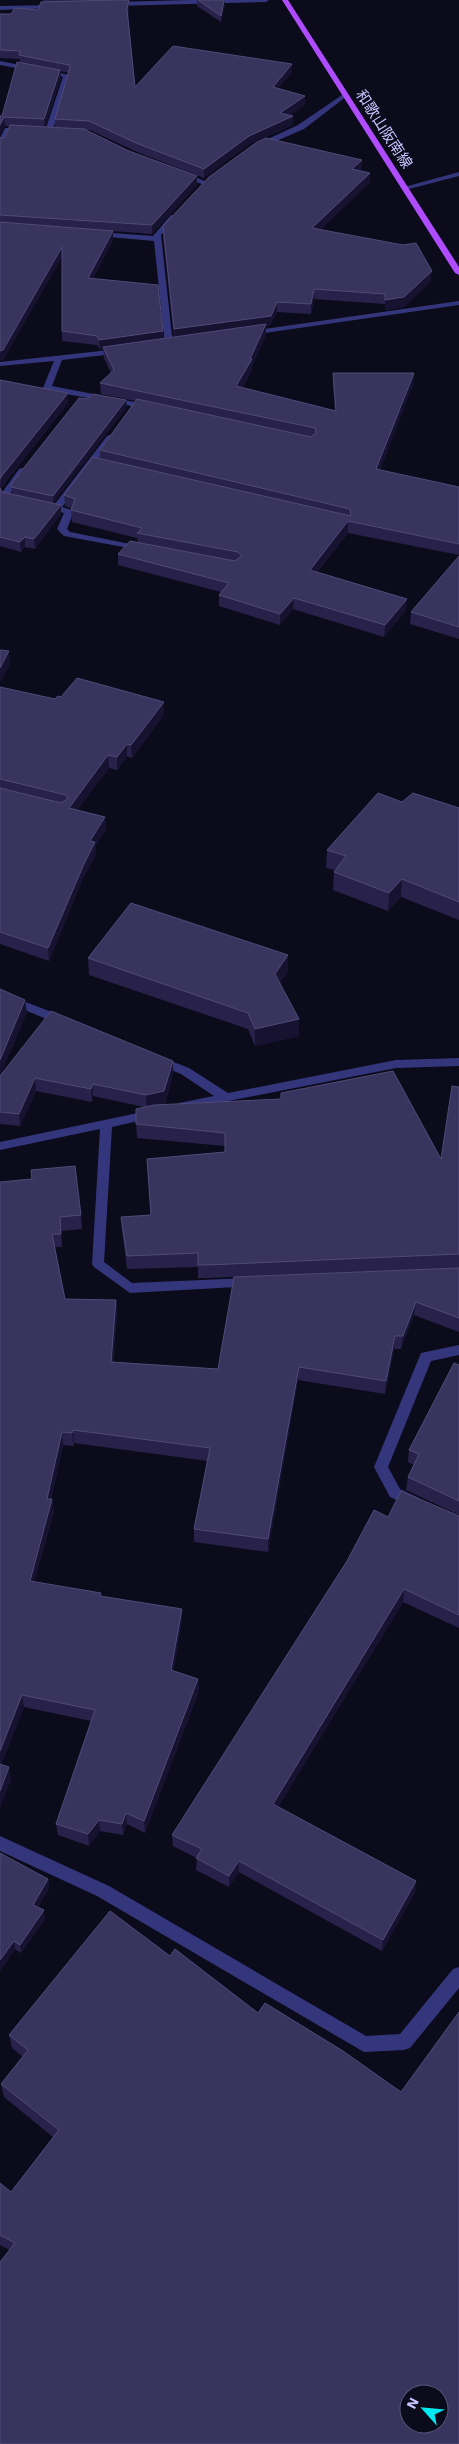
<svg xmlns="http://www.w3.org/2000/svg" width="459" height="2444" font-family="'Work Sans','Noto Sans JP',sans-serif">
<rect width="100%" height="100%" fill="#0c0b1c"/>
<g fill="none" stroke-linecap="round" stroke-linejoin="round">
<g fill="#34367c" fill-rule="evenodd">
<polygon points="191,0 269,0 266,2 114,6 111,4 114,2"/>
<polygon points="59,5 59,7 57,8 0,10 0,6"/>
<polygon points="0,61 69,75 52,133 45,131 63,77 0,65"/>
<polygon points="345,93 349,95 347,96 304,129 260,148 253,146 298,125"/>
<polygon points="5,128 24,128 28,130 24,132 10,132 3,146 0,146 0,138"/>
<polygon points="178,172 184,172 209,183 205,185 178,176"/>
<polygon points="459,172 459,176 405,190 401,188"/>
<polygon points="171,215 178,217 161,235 173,345 169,347 165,345 154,241 98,236 94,234 98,232 153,236"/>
<polygon points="459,301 459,305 251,335 247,333 251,331"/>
<polygon points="119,349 122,349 122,353 62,360 52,386 150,405 153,406 153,410 44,390 43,388 54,361 0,366 0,362"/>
<polygon points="110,435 114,438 62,507 74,511 67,529 70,532 145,547 145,551 64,536 57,529 64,513 40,506 45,503 54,505 107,436"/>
<polygon points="22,468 26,471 10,494 12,498 22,501 18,504 6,502 1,494 19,469"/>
<polygon points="0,992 67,1018 69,1021 67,1024 59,1024 0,1000"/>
<polygon points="158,1056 189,1068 228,1093 396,1060 459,1058 459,1066 396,1068 183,1110 177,1106 179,1103 214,1096 181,1074 154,1063 152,1060 154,1057"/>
<polygon points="152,1110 156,1111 158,1114 156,1117 112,1127 104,1262 132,1283 249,1278 254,1280 255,1283 254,1286 130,1293 94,1267 92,1264 100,1129 0,1150 0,1142"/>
<polygon points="459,1345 459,1355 431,1361 388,1467 400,1489 419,1498 421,1502 419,1506 414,1508 390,1497 374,1467 421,1353"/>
<polygon points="0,1836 109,1886 366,2036 400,2034 453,1969 459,1967 459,1988 410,2048 404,2050 364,2052 97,1896 0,1851"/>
</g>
<polygon fill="#b04cff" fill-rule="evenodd" points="282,0 288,0 459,267 459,275 455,273"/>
</g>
<g fill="#28224b" fill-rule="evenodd">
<path d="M43,0H131H129V8L128,15L135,87L292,64V72L278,88L305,105L290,115L293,116V125L249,144L204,178L137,152L90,130H86L197,185L152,234L113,231V240L93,278L163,338L174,337L163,236V226L362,160L361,170H360L370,182L320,230L431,281L404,307L385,310V304L314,299L311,314L277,312L270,325L266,326V335L252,366V370L242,388L335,411L333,384V373H414L413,384L380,470L459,487V555L348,533L317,572L407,599L406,610L384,637L293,609L280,625L219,606V595L221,592L118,565V554L138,542L137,538L72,522L71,510L72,509L65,506L64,495L100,459V450L136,401L101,394L100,383L111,373L104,358L103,349L100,350L97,345L62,341V257L3,360H0V138H4L10,126H5L2,116L20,62V59L0,58V14H11L38,10L43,2ZM60,71L69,73L55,119V128L45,127L61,78Z"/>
<polygon points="197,0 225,5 221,22 197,6"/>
<polygon points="0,380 68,393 68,403 2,487 1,489 2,492 12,494 11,484 127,407 53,503 61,505 61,514 35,549 25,547 21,552 0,546"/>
<polygon points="459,556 459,639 410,624 411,612"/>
<polygon points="0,687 55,699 61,697 164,714 132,758 127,756 117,770 109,768 77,810 105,817 106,829 96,845 96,854 84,876 49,961 0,944"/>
<polygon points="402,802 459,808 459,920 401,897 388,911 333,890 334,872 335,870 326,868 327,850"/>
<polygon points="88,958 288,971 280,983 299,1036 255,1046 248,1029 89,975"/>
<polygon points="173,1061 173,1074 165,1104 161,1105 441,1159 459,1087 459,1268 207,1278 198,1278 198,1267 127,1269 122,1230 121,1217 151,1215 147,1159 225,1152 225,1146 137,1138 136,1124 144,1107 93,1096 92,1102 36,1091 20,1126 0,1124 0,1076"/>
<polygon points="0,1182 81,1215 82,1229 61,1231 62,1247 54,1247 65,1299 116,1300 117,1313 113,1362 218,1369 459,1268 459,1332 414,1315 401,1349 394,1349 385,1394 298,1380 268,1552 194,1542 194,1529 208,1461 74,1443 74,1446 63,1445 51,1499 52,1499 54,1512 34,1582 101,1593 101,1597 182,1621 173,1671 198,1679 199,1691 145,1833 127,1824 123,1835 100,1831 89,1846 58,1835 56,1824 91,1721 24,1707 1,1765 11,1779 0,1807"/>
<polygon points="459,1365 459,1515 406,1490 408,1477 414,1465 408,1462 409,1450"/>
<polygon points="459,1516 459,1628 403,1602 278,1807 416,1881 415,1892 382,1951 239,1872 229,1887 196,1870 197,1858 173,1846 172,1835 388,1517"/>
<polygon points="0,1853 48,1879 49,1888 38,1907 45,1919 21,1953 15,1949 0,1971"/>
<polygon points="170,1956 258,2013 401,2092 459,2444 0,2444 0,2262 10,2250 0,2245 0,2183 11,2192 53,2137 4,2097 1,2084 23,2057 12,2048 9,2035"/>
</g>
<g fill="#161230">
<polygon points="129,0 129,8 127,17 127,9"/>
<polygon points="225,0 225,5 221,22 221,16"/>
<polygon points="292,64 292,72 273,95 273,87"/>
<polygon points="60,70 61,78 45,128 44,119"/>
<polygon points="305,96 305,105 280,122 280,113"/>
<polygon points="293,116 293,125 249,144 204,178 204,169 249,136"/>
<polygon points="4,117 5,126 0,134 0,125"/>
<polygon points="362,160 361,170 352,178 352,169"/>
<polygon points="370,173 370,182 311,238 312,228"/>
<polygon points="197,176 197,185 152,234 152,225"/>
<polygon points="113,231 113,240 89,287 88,278"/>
<polygon points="62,247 63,256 3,360 0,360 0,351"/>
<polygon points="432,271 431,281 404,307 385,310 385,300"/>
<polygon points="314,289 314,299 311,314 311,304"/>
<polygon points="277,302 277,312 270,325 266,326 266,335 252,366 252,370 236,397 175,339 174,329"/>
<polygon points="163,331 163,340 103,347 103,349 100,350 99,340"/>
<polygon points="414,373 413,384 376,481 376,469"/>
<polygon points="68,393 68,403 2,487 0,491 1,477"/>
<polygon points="126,400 127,407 53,503 53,496"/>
<polygon points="61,505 61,514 35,549 34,539"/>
<polygon points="348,521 348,533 309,581 310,570"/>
<polygon points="25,537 25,547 21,552 20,542"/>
<polygon points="294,598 293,609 280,625 280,614"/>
<polygon points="407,599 406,610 384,637 385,625"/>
<polygon points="9,651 10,664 0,683 0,668"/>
<polygon points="164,702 164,714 132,758 131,745"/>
<polygon points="127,744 127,756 117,770 117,757"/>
<polygon points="108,755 109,768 70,820 69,808"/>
<polygon points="105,817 106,829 96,845 96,854 84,876 49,961 48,948 90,841"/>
<polygon points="402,879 401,897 388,911 389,893"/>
<polygon points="288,955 288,971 275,990 275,974"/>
<polygon points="25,1000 27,1013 0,1076 0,1060"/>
<polygon points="299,1019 299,1036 255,1046 255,1029"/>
<polygon points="173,1061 173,1074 165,1104 147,1108 146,1095"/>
<polygon points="35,1078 36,1091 20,1126 19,1114"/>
<polygon points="93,1084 93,1096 92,1102 91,1089"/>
<polygon points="116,1300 117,1313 111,1375 111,1362"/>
<polygon points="416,1302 414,1315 401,1349 403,1336"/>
<polygon points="395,1336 394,1349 385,1394 386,1381"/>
<polygon points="299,1367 298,1380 268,1552 268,1539"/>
<polygon points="73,1430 74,1443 74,1446 72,1433"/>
<polygon points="62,1432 63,1445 48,1511 47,1499"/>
<polygon points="52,1499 54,1512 31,1594 30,1581"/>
<polygon points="404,1589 403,1602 273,1815 273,1804"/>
<polygon points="182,1609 182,1621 172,1682 171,1670"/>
<polygon points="198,1679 199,1691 145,1833 144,1821"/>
<polygon points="22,1695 24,1707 0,1768 0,1751"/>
<polygon points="9,1767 11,1779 0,1807 0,1791"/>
<polygon points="126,1813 127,1824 123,1835 122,1824"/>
<polygon points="99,1820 100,1831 89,1846 88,1834"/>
<polygon points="239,1861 239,1872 229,1887 229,1876"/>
<polygon points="48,1879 49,1888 34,1913 33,1905"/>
<polygon points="416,1881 415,1892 382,1951 383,1940"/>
<polygon points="44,1910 45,1919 21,1953 20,1945"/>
<polygon points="14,1941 15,1949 0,1971 0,1960"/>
</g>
<g fill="#39345e" stroke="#504a77" fill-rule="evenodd">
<polygon points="115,0 129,0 127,9 135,87 173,46 292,64 273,87 305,96 280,113 293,116 249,136 204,169 136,143 89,121 55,119 70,67 69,65 19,55 20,51 0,50 0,14 11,14 15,8 38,10 41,2"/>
<polygon points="198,0 224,0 221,16"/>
<polygon points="17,62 60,70 44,119 4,117 0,125 0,116 2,116"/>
<polygon points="10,125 84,129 129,151 197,176 152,225 0,215 0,138 4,138"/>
<polygon points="266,138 362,160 352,169 370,173 312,228 403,245 416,243 432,271 404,297 385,300 385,294 314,289 311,304 277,302 271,316 174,329 163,226 209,177 257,142"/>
<polygon points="0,222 113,231 88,278 158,285 163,331 99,340 97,336 62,331 62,247 3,350 0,351"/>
<polygon points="266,324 250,359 252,359 236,386 336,411 333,373 414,373 376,469 459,487 459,544 348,521 310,570 407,599 385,625 294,598 280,614 219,595 229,583 118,554 130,541 235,561 242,556 238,552 137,533 142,528 71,510 75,499 64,495 93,457 351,516 350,509 100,450 137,399 311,437 316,433 315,428 100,383 114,370 103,347"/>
<polygon points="0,380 68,393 1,477 0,479"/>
<polygon points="93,394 126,400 53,496 11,487 11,484 79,398 87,399"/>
<polygon points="0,488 2,492 61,505 34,539 25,537 20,542 0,537"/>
<polygon points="459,556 459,627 411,612"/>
<polygon points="0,650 9,651 0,668"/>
<polygon points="77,678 164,702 131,745 127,744 117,757 108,755 69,808 105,817 90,841 95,842 84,864 48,948 0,932 0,788 61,803 68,799 66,795 0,779 0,687 55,699 58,696 61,697"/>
<polygon points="378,793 402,802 413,793 459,808 459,902 402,879 389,893 334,872 346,856 327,850"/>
<polygon points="131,903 288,955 275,974 299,1019 255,1029 248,1013 88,958"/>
<polygon points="0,989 25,1000 0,1060"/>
<polygon points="51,1011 173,1061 164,1091 146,1095 93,1084 91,1089 35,1078 19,1114 0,1112 0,1076"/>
<polygon points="393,1071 441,1159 452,1086 459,1087 459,1254 207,1265 198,1265 198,1253 127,1256 121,1217 151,1215 147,1159 225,1152 225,1133 136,1124 136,1109 154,1105 281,1099 281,1093"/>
<polygon points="75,1166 81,1215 60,1217 61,1234 52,1234 65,1299 116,1300 111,1362 218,1369 234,1277 459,1268 459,1318 416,1302 403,1336 395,1336 386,1381 299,1367 268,1539 194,1529 210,1448 73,1430 72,1433 62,1432 47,1499 52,1499 30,1581 101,1593 100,1596 182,1609 171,1670 198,1679 144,1821 126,1813 122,1824 99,1820 88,1834 56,1824 95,1710 22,1695 0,1751 0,1182 32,1179 31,1170"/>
<polygon points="454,1363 459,1365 459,1501 408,1477 419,1454 409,1450"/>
<polygon points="401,1491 459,1516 459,1615 404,1589 273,1804 416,1881 383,1940 239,1861 229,1876 196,1858 202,1849 172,1835 347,1561 374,1510 388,1517"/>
<polygon points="0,1764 9,1767 0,1791"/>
<polygon points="0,1853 48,1879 33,1905 44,1910 20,1945 14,1941 0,1960"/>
<path d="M110,1911L170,1956L175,1949L258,2013L265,2003L343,2051L401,2092L459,2012V2444H0V2353L1,2352L0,2351V2262L15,2243L0,2235V2183L11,2192L59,2130L1,2084L28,2050L9,2035ZM409,2394H439V2424H409Z"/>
</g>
<g text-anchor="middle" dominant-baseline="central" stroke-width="4" stroke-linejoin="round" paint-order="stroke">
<g font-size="15" fill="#c8c5ff" stroke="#0c0b1c">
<text transform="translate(384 129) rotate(57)">和歌山阪南線</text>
</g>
</g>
<g transform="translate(424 2409) rotate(297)"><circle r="24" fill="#0c0b1c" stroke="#575577"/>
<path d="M0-4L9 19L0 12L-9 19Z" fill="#00e8f0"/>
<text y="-8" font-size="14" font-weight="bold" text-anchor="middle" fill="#c8c5ff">N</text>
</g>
</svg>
